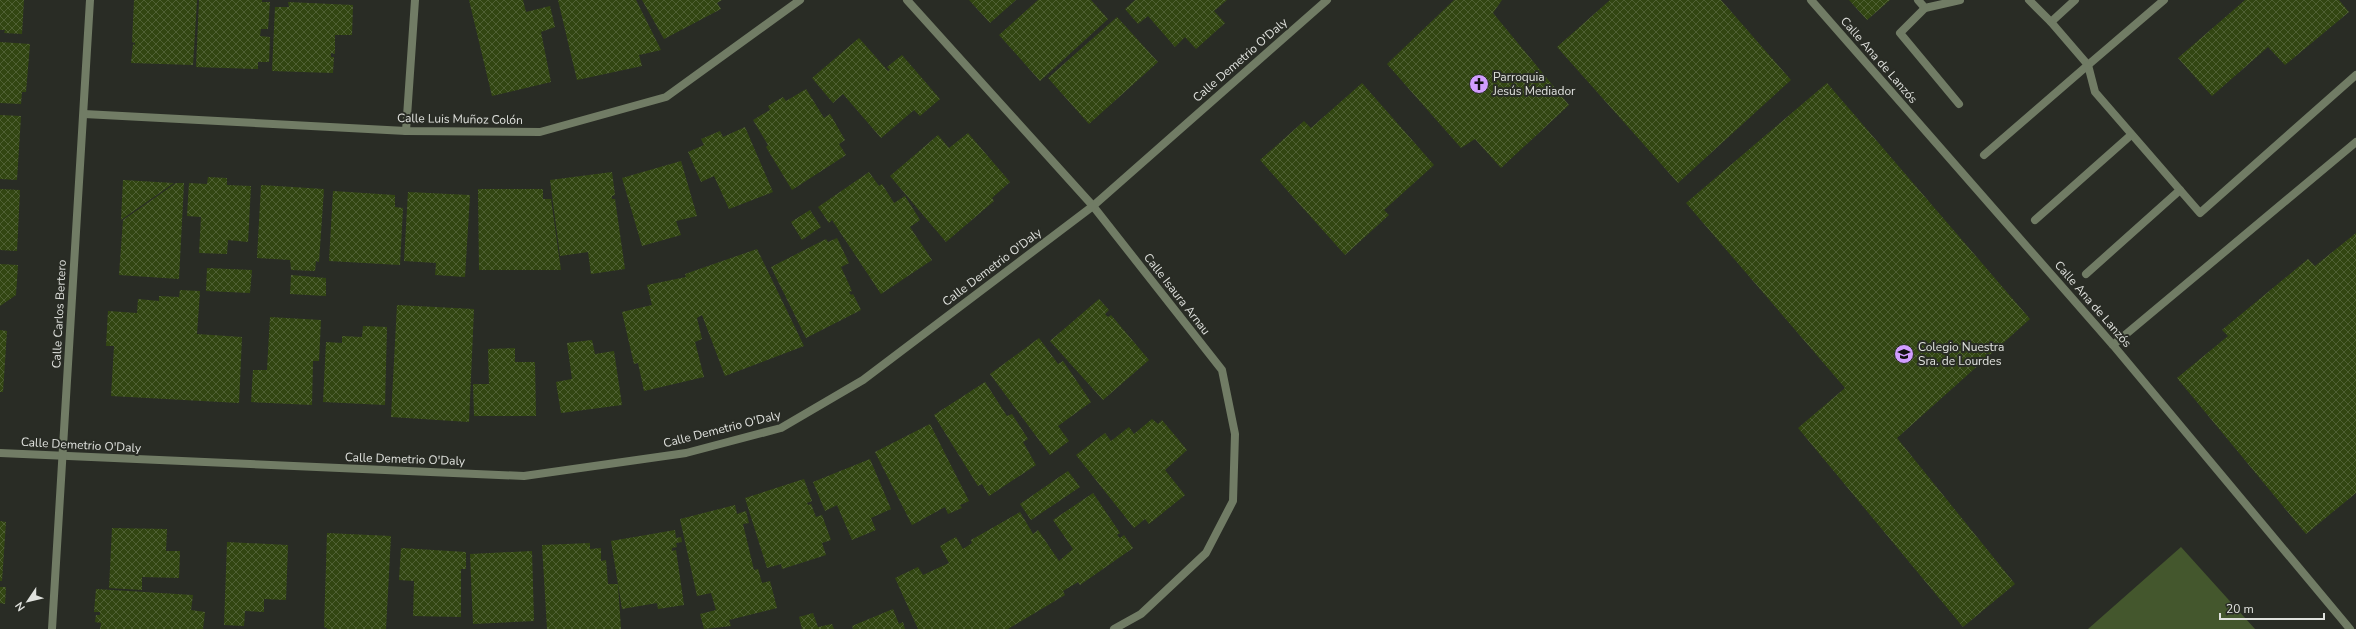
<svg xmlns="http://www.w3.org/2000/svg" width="2356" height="629" font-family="'Nunito Sans',sans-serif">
<defs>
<pattern id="building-cross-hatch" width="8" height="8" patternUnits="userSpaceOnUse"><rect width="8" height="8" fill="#324612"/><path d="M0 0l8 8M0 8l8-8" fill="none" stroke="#4f6034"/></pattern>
</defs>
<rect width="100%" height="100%" fill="#292c25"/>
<polygon fill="#44572d" points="2181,547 2255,629 2088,629"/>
<g fill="url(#building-cross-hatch)">
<polygon points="0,0 24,0 22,34 4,33 5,30 0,30"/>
<polygon points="134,0 197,0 193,65 131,63 133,44 135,45 135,43 132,42"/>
<polygon points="199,0 262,0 262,2 270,2 268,29 261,29 260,36 270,37 269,62 258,62 258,69 196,67"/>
<polygon points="469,0 523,0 526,12 550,6 555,27 541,32 551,82 492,96"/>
<polygon points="558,0 636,0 661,50 639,55 642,66 577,80"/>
<polygon points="642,0 722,0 717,3 721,9 664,39"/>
<polygon points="969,0 1016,0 990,23"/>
<polygon points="1038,0 1091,0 1108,19 1040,81 999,35"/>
<polygon points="1135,0 1227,0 1214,11 1225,23 1196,49 1185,37 1175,47 1148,16 1138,24 1125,9"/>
<polygon points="1454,0 1502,0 1493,13 1569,105 1501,168 1475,139 1461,148 1387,64"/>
<polygon points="1610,0 1721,0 1791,80 1678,183 1557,47"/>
<polygon points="1849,0 1890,0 1867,20"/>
<polygon points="2245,0 2339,0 2349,12 2285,65 2268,47 2212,96 2178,58"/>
<polygon points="288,2 353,5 352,35 335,35 335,54 331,53 331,57 334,57 333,73 272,71 275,7 289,7"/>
<polygon points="1117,17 1158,62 1089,124 1048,78"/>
<polygon points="859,38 888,71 890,70 887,67 902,55 940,99 920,116 914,110 881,138 843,94 833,103 812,78"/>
<polygon points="0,42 30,44 26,92 22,92 21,104 0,103"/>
<polygon points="1362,83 1434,165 1384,210 1389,215 1345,255 1260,160 1304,121 1311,128"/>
<polygon points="1827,83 2030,319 1897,438 2015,584 1963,627 1798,428 1845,388 1686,203"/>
<polygon points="806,89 824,118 830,114 845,140 839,144 846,155 792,190 766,147 768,145 753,120 770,110 768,106 783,97 786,101"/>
<polygon points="0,115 21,116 17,180 0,179"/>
<polygon points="745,127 773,192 729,209 714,176 701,182 688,152 704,145 701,139 720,131 723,137"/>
<polygon points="968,133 1010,182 992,198 994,201 946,242 890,176 938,135 949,148"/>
<polygon points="681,161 697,216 676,221 681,235 642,246 622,178"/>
<polygon points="612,172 615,195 612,196 612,199 615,199 625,269 591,274 588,252 560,256 550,180"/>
<polygon points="869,172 879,186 882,184 894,203 905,196 920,220 910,227 932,260 881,294 832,220 829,223 818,207"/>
<polygon points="208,177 227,178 227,185 251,186 248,242 228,240 227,254 199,253 201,217 187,216 189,183 207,184"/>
<polygon points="123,180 174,183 121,220"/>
<polygon points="176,183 184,183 179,279 119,275 123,220"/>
<polygon points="261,185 324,189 319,262 316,261 315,271 291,270 290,260 257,258"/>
<polygon points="0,189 20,190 17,251 0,250"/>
<polygon points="478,189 543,189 543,199 551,199 561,270 479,270"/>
<polygon points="333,191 395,195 395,207 403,208 400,265 329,261"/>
<polygon points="408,192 470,195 465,277 435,275 436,263 404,261"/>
<polygon points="810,210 821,227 802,240 791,222"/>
<polygon points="2356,233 2356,493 2306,534 2177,378 2228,336 2222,330 2308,259 2315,266"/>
<polygon points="837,238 849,263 841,267 852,291 849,292 851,295 853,294 861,310 806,338 771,267 826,239 828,242"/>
<polygon points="757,249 804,346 725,376 702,315 697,318 702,339 695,342 704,377 644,391 638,363 634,364 622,312 652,305 647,285 686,277 685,274"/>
<polygon points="0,264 18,265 16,295 0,306"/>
<polygon points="207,268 252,270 250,293 206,291"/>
<polygon points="291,275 326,278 326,296 290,294"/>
<polygon points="180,290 200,291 197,334 242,337 239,403 111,396 114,346 106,346 108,311 137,313 138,299 159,301 159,296 179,297"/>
<polygon points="1099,299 1109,310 1105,314 1108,317 1111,315 1149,360 1103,400 1050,341"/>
<polygon points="397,305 474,309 469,422 391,417"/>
<polygon points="270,317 321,320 319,361 313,361 312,405 251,402 253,370 267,370"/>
<polygon points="363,326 387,327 385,405 323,402 326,342 342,343 342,336 362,337"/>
<polygon points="0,330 7,331 3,392 0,392"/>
<polygon points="1039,338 1058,364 1063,361 1091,402 1058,426 1069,441 1050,455 990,374"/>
<polygon points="592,340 595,354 614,351 622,405 561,413 556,382 572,379 567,343"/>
<polygon points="515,348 515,362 535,362 536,416 474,416 473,384 489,384 488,349"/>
<polygon points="985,382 1007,416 1012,414 1028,439 1023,442 1036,465 989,496 982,484 978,486 934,415"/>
<polygon points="1152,419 1158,424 1162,420 1187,450 1165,470 1185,495 1149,524 1145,519 1134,528 1076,455 1105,433 1111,441 1129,427 1134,434"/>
<polygon points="930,424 969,501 960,505 962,508 948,514 945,507 912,525 875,452"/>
<polygon points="870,459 891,509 871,518 876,530 852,540 837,505 825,511 813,482"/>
<polygon points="1068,471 1080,487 1031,520 1020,504"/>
<polygon points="804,479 812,501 807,503 808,505 811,504 816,517 822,515 831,540 822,543 826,555 782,569 781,564 767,568 745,498"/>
<polygon points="1093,493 1120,533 1117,535 1120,538 1124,535 1133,548 1080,585 1078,582 1063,591 1065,595 1008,629 918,629 895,578 918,567 923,575 949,563 940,546 956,537 963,549 972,543 971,540 1020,512 1033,534 1038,530 1059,561 1073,549 1053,520"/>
<polygon points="735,505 737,514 746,511 749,523 743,524 754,570 758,569 762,583 770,581 777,608 729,620 731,626 704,629 700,614 716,610 711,593 697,596 680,519"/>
<polygon points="0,521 6,522 2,581 0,581"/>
<polygon points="112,528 167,529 166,551 180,551 179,578 142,577 142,590 109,588"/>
<polygon points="675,530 676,538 681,537 682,542 676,543 677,547 672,548 672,551 676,550 684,605 658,609 657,603 622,609 611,541"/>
<polygon points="327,533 391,536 386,629 328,629 324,627"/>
<polygon points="227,542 288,545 286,600 264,599 264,612 245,611 244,626 224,625"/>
<polygon points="590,543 590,549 601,548 601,561 606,560 608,584 618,584 621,629 547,629 542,545"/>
<polygon points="401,548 466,552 466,569 461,569 461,617 413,616 414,581 399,580"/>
<polygon points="532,551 534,621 473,624 470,554"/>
<polygon points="0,587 6,587 5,604 0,603"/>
<polygon points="96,589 193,595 191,610 205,612 203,629 100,629 101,623 95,622 96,615 100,615 100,612 94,612"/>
<polygon points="893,609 899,624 903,622 905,629 853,629 852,626"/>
<polygon points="813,613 818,627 832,624 834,629 802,629 799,617"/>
</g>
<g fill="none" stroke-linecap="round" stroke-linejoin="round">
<g stroke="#717c65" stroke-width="8">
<polyline points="1918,0 1925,8 1960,0"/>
<polyline points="2029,0 2051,22 2075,0"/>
<polyline points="1925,8 1900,33 1959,104"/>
<polyline points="2051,22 2088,65 2164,0"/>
<polyline points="1984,155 2088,65 2095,92 2200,213 2356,75"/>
<polyline points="2035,220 2131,135"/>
<polyline points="2086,274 2180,190"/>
</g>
<g stroke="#717c65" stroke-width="8">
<polyline points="907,0 1093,206 1222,370 1235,434 1233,501 1206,553 1141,614 1114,629"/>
<polyline points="1811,0 2113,345 2350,629"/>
<polyline points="84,114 406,131 540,132 666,97 800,0"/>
<polyline points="406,131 415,0"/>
<polyline points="2113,345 2356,142"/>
<polyline points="0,453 524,476 686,453 781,428 863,380 1093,206 1327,0"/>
<polyline points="52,629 90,0"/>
</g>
</g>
<defs>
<g id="church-disc" transform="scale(1)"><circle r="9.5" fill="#d19dfe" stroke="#292c25"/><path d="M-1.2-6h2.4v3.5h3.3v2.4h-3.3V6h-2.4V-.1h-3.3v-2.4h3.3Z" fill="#111"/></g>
<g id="school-disc" transform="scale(1)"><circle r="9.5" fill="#d19dfe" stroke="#292c25"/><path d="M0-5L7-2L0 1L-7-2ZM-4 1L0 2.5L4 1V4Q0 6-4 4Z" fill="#111"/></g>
</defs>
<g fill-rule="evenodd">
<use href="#church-disc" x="1479" y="84"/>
<use href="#school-disc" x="1904" y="354"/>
</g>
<g text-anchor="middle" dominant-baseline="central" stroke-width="4" stroke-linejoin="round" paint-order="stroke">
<g font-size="12" fill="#e0e2de" stroke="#292c25">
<text transform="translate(1240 60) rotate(-41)">Calle Demetrio O'Daly</text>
<text transform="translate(1879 60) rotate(49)">Calle Ana de Lanzós</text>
<text transform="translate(460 119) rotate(1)">Calle Luis Muñoz Colón</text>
<text transform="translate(992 267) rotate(-37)">Calle Demetrio O'Daly</text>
<text transform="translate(1177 294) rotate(52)">Calle Isaura Arnau</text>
<text transform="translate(2093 304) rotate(49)">Calle Ana de Lanzós</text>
<text transform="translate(59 314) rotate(-87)">Calle Carlos Bertero</text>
<text transform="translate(722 429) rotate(-14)">Calle Demetrio O'Daly</text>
<text transform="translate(81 445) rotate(3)">Calle Demetrio O'Daly</text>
<text transform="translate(405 459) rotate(2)">Calle Demetrio O'Daly</text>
</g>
<g font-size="12" fill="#e0e2de" stroke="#292c25" text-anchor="start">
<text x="1493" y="77">Parroquia<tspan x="1493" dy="14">Jesús Mediador</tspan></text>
<text x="1918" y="347">Colegio Nuestra<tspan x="1918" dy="14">Sra. de Lourdes</tspan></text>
</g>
</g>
<g transform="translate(28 601) rotate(235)" stroke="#292c25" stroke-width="3" paint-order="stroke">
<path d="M0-3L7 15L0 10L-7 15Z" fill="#e0e2de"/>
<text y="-6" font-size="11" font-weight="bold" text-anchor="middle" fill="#e0e2de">N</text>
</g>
<path d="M2220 613v6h104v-6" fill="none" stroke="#e0e2de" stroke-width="2"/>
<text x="2226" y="613" font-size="12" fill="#e0e2de" stroke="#292c25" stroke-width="3" paint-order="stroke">20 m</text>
</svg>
